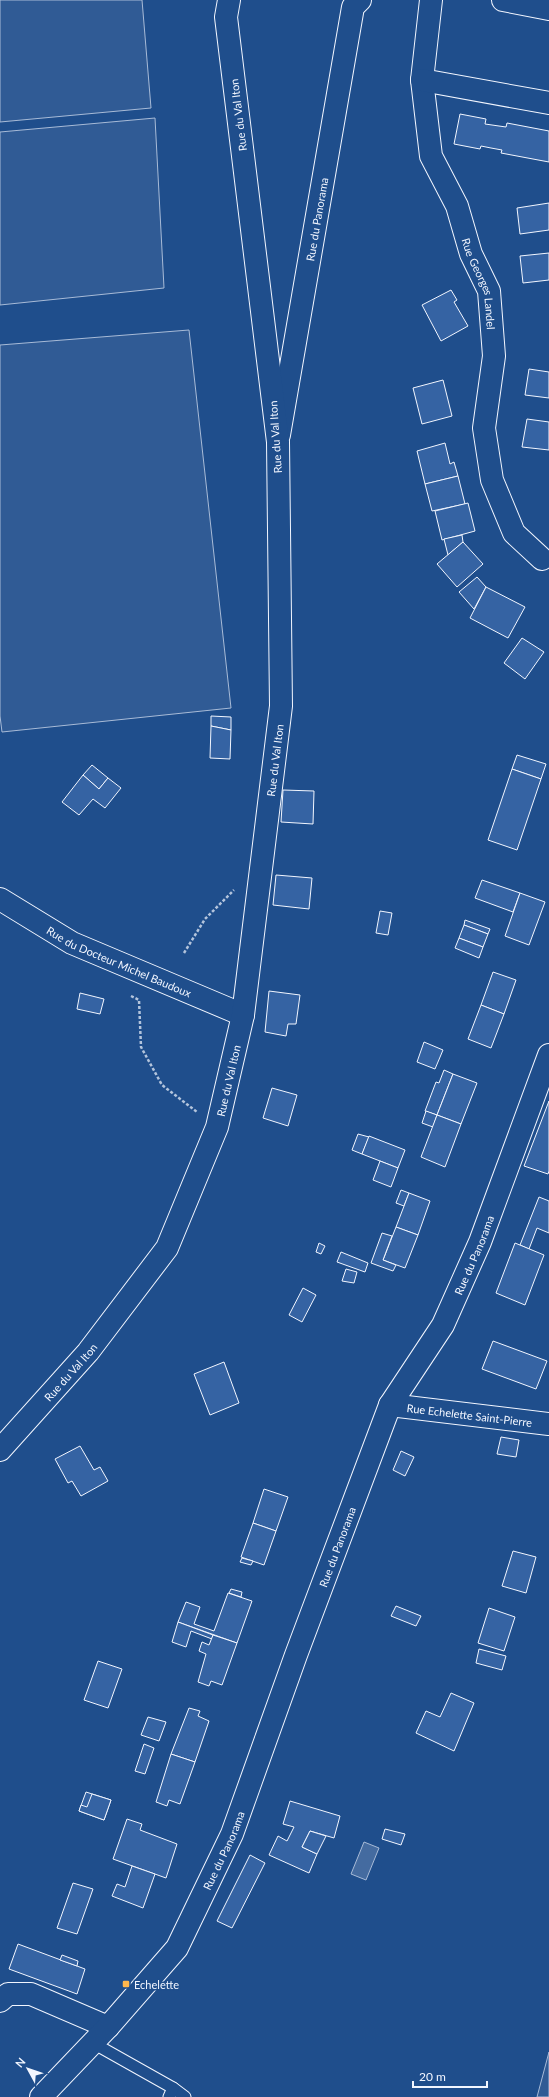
<svg xmlns="http://www.w3.org/2000/svg" width="549" height="2097" font-family="Lato,sans-serif">
<rect width="100%" height="100%" fill="#1f4e8c"/>
<g fill="#305b95" stroke="#a8bbd7">
<polygon points="0,0 142,0 151,108 0,122"/>
<polygon points="155,118 164,288 0,305 0,132"/>
<polygon points="189,330 231,708 2,732 0,716 0,345"/>
<polygon points="549,2052 549,2097 537,2097"/>
</g>
<polygon fill="#446ba0" stroke="#a8bbd7" points="364,1842 379,1848 366,1880 351,1874"/>
<g fill="#3563a3" stroke="#f2f6ff">
<polygon points="460,114 486,119 485,124 506,127 507,123 549,131 549,162 501,153 502,150 491,148 481,146 480,149 454,144"/>
<polygon points="549,203 549,230 520,234 517,208"/>
<polygon points="549,253 549,280 523,283 520,256"/>
<polygon points="451,290 457,300 454,302 468,326 441,341 422,305"/>
<polygon points="529,369 549,372 549,398 525,395"/>
<polygon points="443,380 452,416 422,424 413,388"/>
<polygon points="527,419 549,422 549,450 522,447"/>
<polygon points="445,443 450,464 454,462 458,476 425,484 417,451"/>
<polygon points="458,476 465,504 432,511 425,484"/>
<polygon points="468,503 475,531 442,540 435,511"/>
<polygon points="462,535 463,542 448,555 444,539"/>
<polygon points="463,542 483,564 457,587 437,564"/>
<polygon points="477,577 486,587 474,609 459,592"/>
<polygon points="486,587 525,607 508,638 470,618"/>
<polygon points="522,638 544,652 525,679 504,663"/>
<polygon points="211,716 231,717 231,730 211,726"/>
<polygon points="211,726 231,730 230,759 210,758"/>
<polygon points="517,755 546,764 541,779 512,769"/>
<polygon points="92,765 108,778 99,789 83,775"/>
<polygon points="512,769 541,779 517,850 488,840"/>
<polygon points="83,775 99,789 108,778 121,788 105,808 93,799 79,815 62,802"/>
<polygon points="283,790 314,791 313,824 281,822"/>
<polygon points="276,875 312,878 309,909 273,905"/>
<polygon points="482,880 520,893 513,912 475,898"/>
<polygon points="520,893 545,902 529,945 505,936"/>
<polygon points="380,911 392,913 388,935 376,933"/>
<polygon points="465,920 490,929 488,934 464,925"/>
<polygon points="464,925 488,934 483,947 459,938"/>
<polygon points="459,938 483,947 479,958 455,948"/>
<polygon points="493,972 516,980 504,1014 481,1005"/>
<polygon points="269,991 300,995 296,1024 288,1024 286,1036 265,1032"/>
<polygon points="80,993 104,999 100,1014 77,1009"/>
<polygon points="481,1005 504,1014 491,1048 468,1039"/>
<polygon points="424,1042 443,1050 435,1069 417,1062"/>
<polygon points="444,1070 453,1074 437,1115 425,1111 436,1082 439,1083"/>
<polygon points="453,1074 477,1083 461,1124 437,1115"/>
<polygon points="272,1088 297,1095 288,1126 263,1118"/>
<polygon points="549,1101 549,1171 548,1174 524,1166"/>
<polygon points="426,1111 437,1115 433,1127 422,1123"/>
<polygon points="437,1115 461,1124 445,1167 421,1157"/>
<polygon points="358,1134 369,1137 362,1154 352,1150"/>
<polygon points="369,1136 405,1150 398,1168 362,1154"/>
<polygon points="380,1161 398,1168 391,1187 373,1180"/>
<polygon points="401,1190 409,1193 404,1206 396,1203"/>
<polygon points="409,1193 430,1201 418,1235 396,1227"/>
<polygon points="539,1197 549,1201 549,1233 537,1228 529,1249 520,1245"/>
<polygon points="396,1227 418,1235 405,1268 383,1260"/>
<polygon points="382,1233 392,1236 383,1260 396,1265 393,1271 371,1263"/>
<polygon points="319,1243 325,1246 321,1254 316,1252"/>
<polygon points="515,1243 544,1255 525,1305 496,1293"/>
<polygon points="341,1252 368,1263 365,1272 337,1262"/>
<polygon points="346,1269 357,1272 354,1283 342,1281"/>
<polygon points="303,1288 316,1295 302,1322 289,1315"/>
<polygon points="493,1341 547,1361 536,1389 482,1369"/>
<polygon points="224,1362 239,1403 210,1415 194,1374"/>
<polygon points="501,1437 519,1440 516,1457 497,1454"/>
<polygon points="80,1446 94,1470 100,1467 108,1481 81,1496 72,1481 68,1483 55,1459"/>
<polygon points="401,1451 414,1457 405,1476 393,1470"/>
<polygon points="264,1489 288,1497 276,1531 253,1523"/>
<polygon points="253,1523 276,1531 264,1565 241,1557"/>
<polygon points="513,1551 536,1557 526,1593 502,1586"/>
<polygon points="242,1558 253,1561 251,1565 240,1562"/>
<polygon points="231,1589 242,1592 241,1597 229,1593"/>
<polygon points="228,1593 252,1601 237,1643 178,1622 186,1602 200,1607 194,1624 214,1631"/>
<polygon points="396,1606 421,1616 416,1626 391,1616"/>
<polygon points="489,1608 515,1617 504,1651 478,1643"/>
<polygon points="178,1622 213,1635 212,1639 191,1631 186,1647 172,1642"/>
<polygon points="213,1635 237,1643 222,1685 211,1681 209,1686 198,1682 206,1654 199,1651 202,1642 209,1645"/>
<polygon points="479,1649 506,1656 502,1670 476,1663"/>
<polygon points="98,1661 122,1669 108,1708 84,1700"/>
<polygon points="451,1693 474,1703 454,1751 416,1733 426,1711 440,1717"/>
<polygon points="189,1708 200,1711 198,1716 209,1721 195,1762 171,1754"/>
<polygon points="148,1717 166,1722 159,1741 141,1735"/>
<polygon points="144,1744 154,1748 145,1774 135,1771"/>
<polygon points="171,1754 195,1762 180,1804 169,1800 167,1806 156,1802"/>
<polygon points="86,1792 111,1800 104,1820 79,1811"/>
<polygon points="92,1794 111,1800 104,1820 79,1811 81,1805 87,1807"/>
<polygon points="290,1801 340,1816 334,1838 310,1831 302,1847 317,1854 309,1873 269,1855 278,1836 287,1841 294,1827 283,1824"/>
<polygon points="127,1819 142,1824 140,1830 177,1844 166,1878 113,1859"/>
<polygon points="385,1829 405,1834 401,1845 382,1839"/>
<polygon points="310,1831 326,1836 317,1854 302,1847"/>
<polygon points="250,1855 265,1863 232,1928 217,1921"/>
<polygon points="132,1866 155,1874 143,1908 112,1896 117,1884 125,1887"/>
<polygon points="73,1883 93,1889 77,1934 57,1928"/>
<polygon points="18,1944 85,1969 77,1994 9,1969"/>
<polygon points="62,1955 78,1961 77,1966 60,1960"/>
</g>
<g fill="none" stroke-linecap="round" stroke-linejoin="round">
<g stroke="#f2f6ff" stroke-width="13">
<g id="service">
<polyline points="93,2043 173,2088 185,2097"/>
<polyline points="169,2097 173,2088"/>
</g>
</g>
<g stroke="#f2f6ff" stroke-width="24">
<g id="minor">
<path id="s1" d="M431,0L422,80L431,156L457,206L471,254L489,291L494,356L484,428L492,480L514,533L542,559"/>
<polyline points="503,0 549,9"/>
<polyline points="422,80 549,103"/>
<path id="s2" d="M279,435L353,7L360,0"/>
<path id="s3" d="M0,899L72,943L243,1015"/>
<path id="s4" d="M390,1405L549,1424"/>
<polyline points="0,2001 8,1994 31,1994 108,2027"/>
<path id="s5" d="M41,2097L108,2027L177,1948L232,1834L296,1655L390,1405L443,1325L480,1242L549,1055"/>
</g>
</g>
<g stroke="#f2f6ff" stroke-width="24">
<g id="tertiary">
<path id="s6" d="M0,1450L88,1352L167,1248L217,1127L243,1015L281,706L278,442L226,17L229,0"/>
</g>
</g>
<g stroke="#b3c4dc" stroke-width="2.5" stroke-dasharray="3 2" stroke-linecap="butt">
<polyline points="184,953 205,919 234,890"/>
<polyline points="131,996 139,1000 141,1047 162,1085 197,1112"/>
</g>
<use href="#service" stroke="#1f4e8c" stroke-width="11"/>
<use href="#minor" stroke="#1f4e8c" stroke-width="22"/>
<use href="#tertiary" stroke="#1f4e8c" stroke-width="22"/>
</g>
<rect fill="#ffb74d" stroke="#1f4e8c" stroke-width="1.5" x="122" y="1980" width="8" height="8" rx="2"/>
<g text-anchor="middle" dominant-baseline="central" stroke-width="3" stroke-linejoin="round" paint-order="stroke">
<g font-size="11" fill="#f2f6ff" stroke="#1f4e8c">
<text transform="translate(238 115) rotate(-97)">Rue du Val Iton</text>
<text stroke="none"><textPath href="#s2" startOffset="219">Rue du Panorama</textPath></text>
<text stroke="none"><textPath href="#s1" startOffset="295">Rue Georges Landel</textPath></text>
<text transform="translate(275 437) rotate(-94)">Rue du Val Iton</text>
<text stroke="none"><textPath href="#s6" startOffset="765">Rue du Val Iton</textPath></text>
<text stroke="none"><textPath href="#s3" startOffset="135">Rue du Docteur Michel Baudoux</textPath></text>
<text stroke="none"><textPath href="#s6" startOffset="441">Rue du Val Iton</textPath></text>
<text stroke="none"><textPath href="#s5" startOffset="958">Rue du Panorama</textPath></text>
<text stroke="none"><textPath href="#s6" startOffset="105">Rue du Val Iton</textPath></text>
<text stroke="none"><textPath href="#s4" startOffset="80">Rue Echelette Saint-Pierre</textPath></text>
<text stroke="none"><textPath href="#s5" startOffset="634">Rue du Panorama</textPath></text>
<text stroke="none"><textPath href="#s5" startOffset="310">Rue du Panorama</textPath></text>
</g>
<g font-size="11" fill="#f2f6ff" stroke="#1f4e8c" text-anchor="start">
<text x="134" y="1984">Echelette</text>
</g>
</g>
<g transform="translate(28 2069) rotate(310)" stroke="#1f4e8c" stroke-width="3" paint-order="stroke">
<path d="M0-3L7 15L0 10L-7 15Z" fill="#f2f6ff"/>
<text y="-6" font-size="11" font-weight="bold" text-anchor="middle" fill="#f2f6ff">N</text>
</g>
<path d="M413 2081v6h74v-6" fill="none" stroke="#f2f6ff" stroke-width="2"/>
<text x="419" y="2081" font-size="12" fill="#f2f6ff" stroke="#1f4e8c" stroke-width="3" paint-order="stroke">20 m</text>
</svg>
